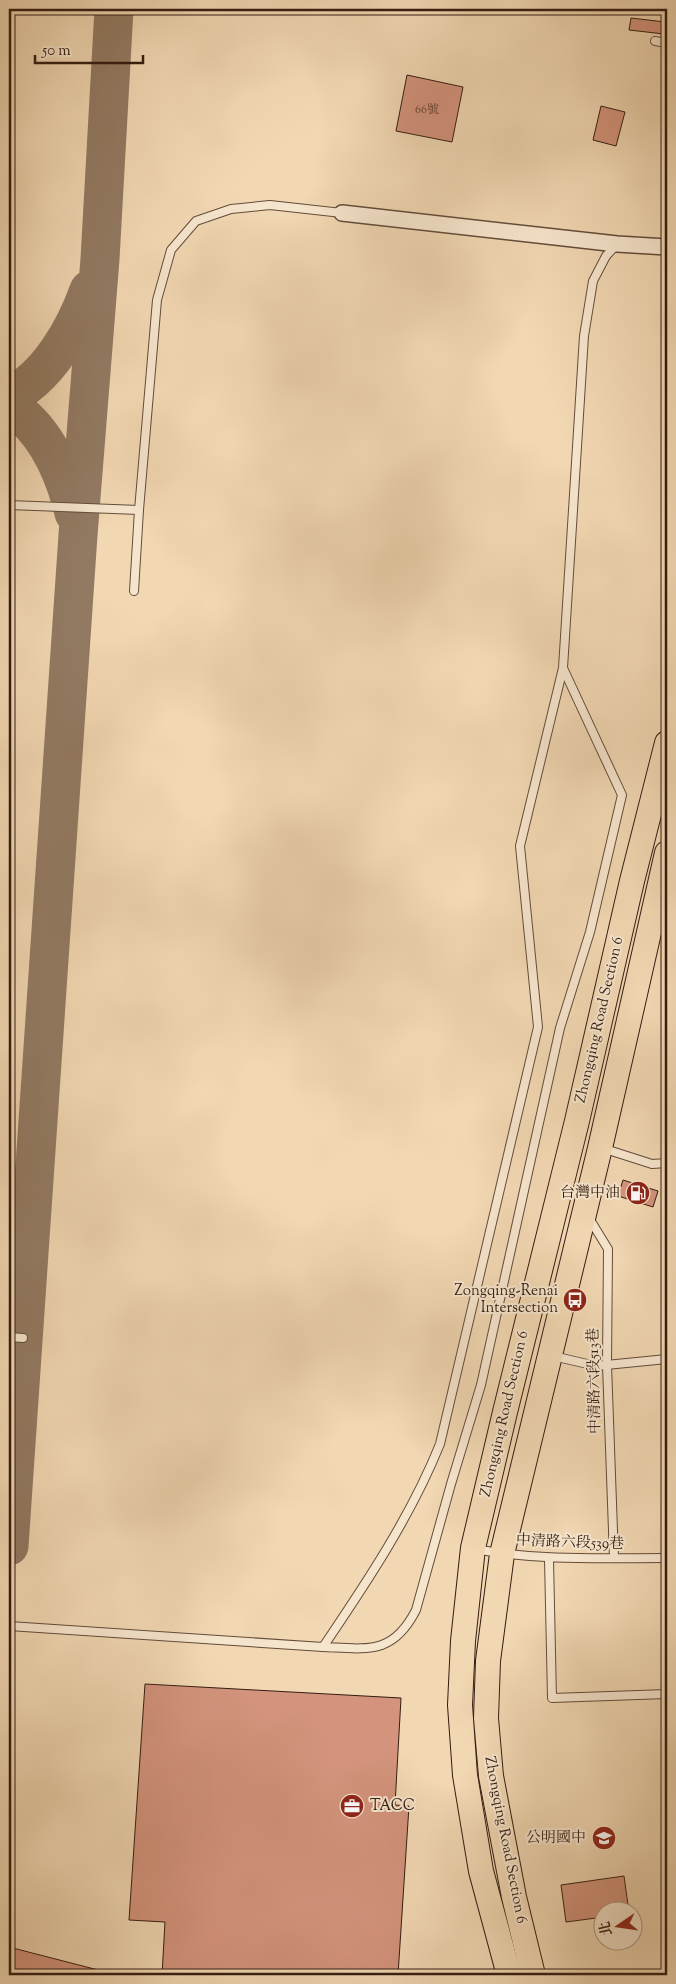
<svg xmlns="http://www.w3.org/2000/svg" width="676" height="1984" font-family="'Sorts Mill Goudy','Noto Serif TC',serif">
<rect width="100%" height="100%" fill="#f1d7b2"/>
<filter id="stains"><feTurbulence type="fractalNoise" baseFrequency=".004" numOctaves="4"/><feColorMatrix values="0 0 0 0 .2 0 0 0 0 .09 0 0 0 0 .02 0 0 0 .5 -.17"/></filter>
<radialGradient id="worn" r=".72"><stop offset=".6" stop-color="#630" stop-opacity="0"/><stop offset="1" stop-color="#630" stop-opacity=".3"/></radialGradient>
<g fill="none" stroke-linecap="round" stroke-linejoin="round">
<g stroke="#927a62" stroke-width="39">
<path d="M9,396C48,378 75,329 89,290"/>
<path d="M9,405C45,429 64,471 74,513"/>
<polyline points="9,1546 78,535 100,259 114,9"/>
</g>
</g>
<g fill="#d3937c" stroke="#341d12">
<polygon points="631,18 665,22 664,34 629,30"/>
<polygon points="407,75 463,87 452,142 396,131"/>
<polygon points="601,106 625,112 616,146 593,140"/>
<polygon points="623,1180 658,1191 653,1207 618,1196"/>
<polygon points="145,1684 401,1698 395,1805 409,1806 398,1975 162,1975 165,1922 129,1920"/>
<polygon points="624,1876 629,1912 604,1912 604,1917 566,1922 561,1885"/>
<polygon points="9,1947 102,1971 102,1975 9,1975"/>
</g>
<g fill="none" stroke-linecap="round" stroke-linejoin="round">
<g stroke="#634c3a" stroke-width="10">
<g id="service">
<polyline points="655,41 667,43"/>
<polyline points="9,505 139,510"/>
<polyline points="134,591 139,510 157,300 171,250 196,221 231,209 270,205 342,213"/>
<polyline points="602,1148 652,1164 667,1163"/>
<polyline points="667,1200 667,1221"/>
<polyline points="589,1218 608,1249 607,1365 614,1558"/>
<polyline points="9,1337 23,1338"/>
<polyline points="553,1356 596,1366 667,1359"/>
<path d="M475,1549C539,1561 603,1558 667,1558"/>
<polyline points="549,1559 552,1698 667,1694"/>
<path d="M9,1626L323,1647C367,1582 411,1516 440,1444L538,1027L520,846L563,668L584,336L593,281L606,256L617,244"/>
<path d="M323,1647C368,1649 393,1655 416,1610L451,1484L481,1385L560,1028L590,932L622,795L563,668"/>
</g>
</g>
<g stroke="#634c3a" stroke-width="18">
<polyline id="minor" points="342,213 617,244 667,247"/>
</g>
<g stroke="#341d12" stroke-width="26">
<g id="primary">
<polyline points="509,1975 481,1871 465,1775 460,1705 463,1641 473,1548 505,1412 577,1121 632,881 667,743"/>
<polyline points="533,1975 514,1897 491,1776 486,1718 488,1661 502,1554 600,1148 667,853"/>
</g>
</g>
<use href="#service" stroke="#f6e5cd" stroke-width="8"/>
<use href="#minor" stroke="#f6e5cd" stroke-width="15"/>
<use href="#primary" stroke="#f1d7b2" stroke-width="24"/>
</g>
<defs>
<g id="fuel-disc" transform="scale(1.25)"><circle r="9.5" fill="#8f2418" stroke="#f6e5cd"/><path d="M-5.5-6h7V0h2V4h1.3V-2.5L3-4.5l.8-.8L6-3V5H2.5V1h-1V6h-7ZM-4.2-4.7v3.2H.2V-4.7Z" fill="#fff"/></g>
<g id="bus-disc" transform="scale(1.25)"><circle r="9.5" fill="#8f2418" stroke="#f6e5cd"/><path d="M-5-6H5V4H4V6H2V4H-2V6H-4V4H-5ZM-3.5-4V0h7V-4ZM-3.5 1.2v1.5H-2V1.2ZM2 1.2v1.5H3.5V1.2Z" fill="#fff"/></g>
<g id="office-disc" transform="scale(1.25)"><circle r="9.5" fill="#8f2418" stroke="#f6e5cd"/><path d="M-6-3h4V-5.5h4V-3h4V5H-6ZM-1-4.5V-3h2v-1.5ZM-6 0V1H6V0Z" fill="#fff"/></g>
<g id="school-disc" transform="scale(1.25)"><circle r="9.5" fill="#8f2418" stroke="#f6e5cd"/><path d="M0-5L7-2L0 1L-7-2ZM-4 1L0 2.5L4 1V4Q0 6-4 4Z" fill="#fff"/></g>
</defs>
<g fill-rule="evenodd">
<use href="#fuel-disc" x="638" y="1193"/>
<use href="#bus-disc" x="575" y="1300"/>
<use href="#office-disc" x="352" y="1806"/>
<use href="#school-disc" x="604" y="1838"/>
</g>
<g text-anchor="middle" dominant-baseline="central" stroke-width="4" stroke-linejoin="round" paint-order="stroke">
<g font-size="12" fill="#5c3a2c">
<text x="427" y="110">66號</text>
</g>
<g font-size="15" fill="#341d12" stroke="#f6e5cd">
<text transform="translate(600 1020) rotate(-77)">Zhongqing Road Section 6</text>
<text transform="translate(595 1381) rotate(-91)">中清路六段513巷</text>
<text transform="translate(505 1414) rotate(-77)">Zhongqing Road Section 6</text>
<text transform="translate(570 1543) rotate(2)">中清路六段539巷</text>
<text transform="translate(505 1840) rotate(79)">Zhongqing Road Section 6</text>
</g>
<g font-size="15" fill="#341d12" stroke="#f6e5cd" text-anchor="end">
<text x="620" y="1193">台灣中油</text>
<text x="558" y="1291">Zongqing-Renai<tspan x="558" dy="17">Intersection</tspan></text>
<text x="370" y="1806" text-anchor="start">TACC</text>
<text x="586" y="1838">公明國中</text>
</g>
</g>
<rect width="676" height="1984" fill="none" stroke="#f1d7b2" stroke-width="30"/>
<rect x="10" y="10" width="656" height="1964" fill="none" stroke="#341d12" stroke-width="2.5"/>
<rect x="15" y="15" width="646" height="1954" fill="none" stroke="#341d12"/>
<g transform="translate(618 1926) rotate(257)"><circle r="24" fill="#f6e5cd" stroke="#a89582"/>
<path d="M0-4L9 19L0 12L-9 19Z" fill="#8f2418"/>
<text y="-8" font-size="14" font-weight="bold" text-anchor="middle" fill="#341d12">北</text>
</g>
<path d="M35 55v8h108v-8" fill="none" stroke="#341d12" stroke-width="2.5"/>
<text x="42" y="55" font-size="15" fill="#341d12" stroke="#f6e5cd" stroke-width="4" paint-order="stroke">50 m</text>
<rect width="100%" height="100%" filter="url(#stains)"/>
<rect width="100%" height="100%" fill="url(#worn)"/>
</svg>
